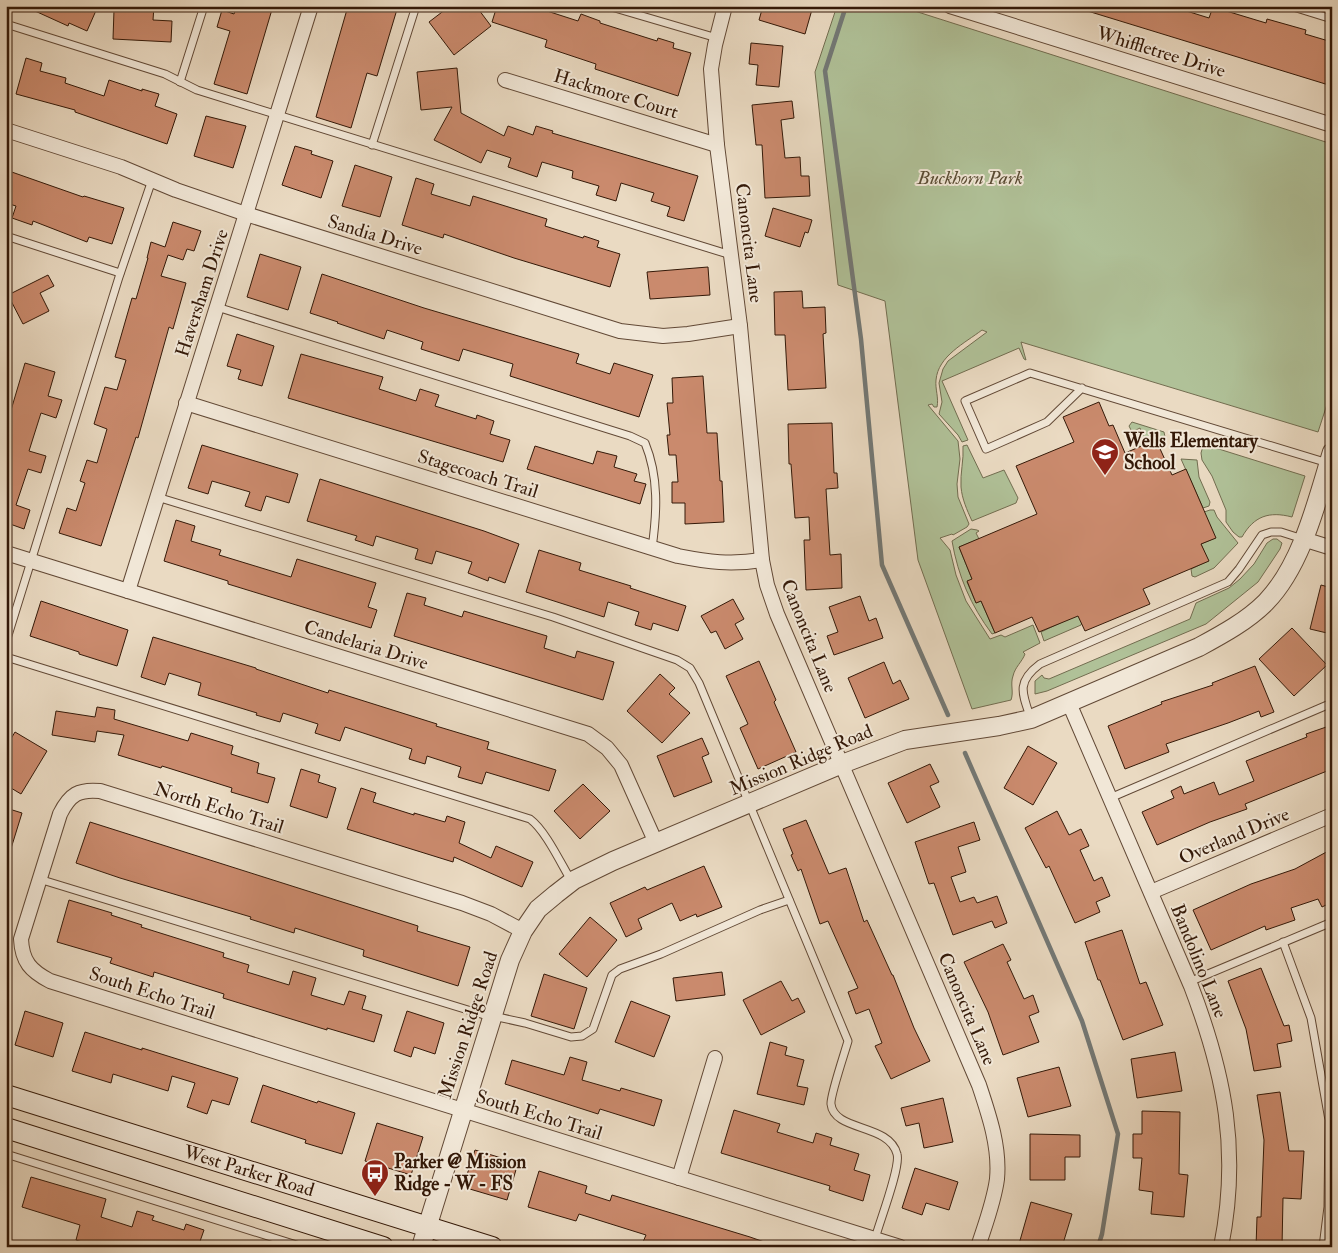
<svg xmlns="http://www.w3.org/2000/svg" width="1338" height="1253" font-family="'IM FELL Double Pica',serif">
<rect width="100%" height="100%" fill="#eadac2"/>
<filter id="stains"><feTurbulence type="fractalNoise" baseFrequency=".004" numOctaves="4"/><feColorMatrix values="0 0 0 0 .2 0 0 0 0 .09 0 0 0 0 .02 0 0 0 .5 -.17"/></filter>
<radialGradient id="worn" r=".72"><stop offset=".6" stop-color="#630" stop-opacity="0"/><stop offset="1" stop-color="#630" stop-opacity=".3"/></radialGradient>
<g fill="#b0c198" stroke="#726d50">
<path d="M837,6H899L1332,144V389L1318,432L1021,342L1026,360L1024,359L1019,348L942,381L968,440L962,442L958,435L939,414L942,402L939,383L943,369L948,361L987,332L982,330C965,343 938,356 936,380C935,389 939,398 937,407H934L932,404L928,405L958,441L960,459L957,484L958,497L969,524L967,527L953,535L952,534L940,538L950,550L956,575L966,601L990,639L1001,635L1005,637L1033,625L1040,643L1023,652L1025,654C1022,662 1015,667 1013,676C1010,684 1014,692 1011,700L972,709L918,560L885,301L838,285L815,72Z"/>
<polygon points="1132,422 1164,432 1165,437 1140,447 1137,446 1135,440 1143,436 1140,428 1132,432 1129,426"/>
<path d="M967,445L983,478L1004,470L1018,498L1016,503L972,521C967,510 962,499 961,487C960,473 964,460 963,446Z"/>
<path d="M1206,445L1305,476L1292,517C1269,511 1254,516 1242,537H1239L1233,532L1226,522V510L1212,476L1202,460L1201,453L1203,446Z"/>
<polygon points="1181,459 1197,460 1199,477 1210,502 1209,506 1203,508"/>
<polygon points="1210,510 1214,510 1217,517 1238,543 1214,568 1195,577 1192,576 1191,569 1208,561 1201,544 1215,538 1204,512"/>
<path d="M971,529L977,530L979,531L976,533L979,539L959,547L972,579L967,582L976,603L981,601L995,633L992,634C971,606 958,576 952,541Z"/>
<polygon points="1273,539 1277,539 1282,543 1280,549 1258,582 1206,624 1047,691 1035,694 1035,681 1042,675 1044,678 1049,679 1190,619 1196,603 1229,588 1240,579 1254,564 1267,543"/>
<polygon points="1079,614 1082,622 1081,625 1044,641 1041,632"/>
</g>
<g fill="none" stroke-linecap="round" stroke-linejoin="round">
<g stroke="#737875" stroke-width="4.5">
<polyline points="846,6 825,71 861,339 882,565 948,715"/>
<polyline points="965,753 1082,1021 1118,1134 1102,1234 1098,1247"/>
</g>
</g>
<g fill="#ca8a6d" stroke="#341908">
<polygon points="24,6 98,6 87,31 69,23 68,26"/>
<polygon points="135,6 154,6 153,20 172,21 171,42 113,39 114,10 134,11"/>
<polygon points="237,6 273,6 247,94 214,84 230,31 217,27 222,10 234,14"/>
<polygon points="348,6 398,6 377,76 367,73 351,128 316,117"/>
<polygon points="450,6 476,6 491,26 454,55 429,22"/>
<polygon points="497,6 548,6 547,11 578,21 581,14 600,21 600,23 657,41 658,38 674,43 673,48 691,53 678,96 595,69 596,64 545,47 547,40 492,22"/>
<polygon points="763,6 813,6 805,34 759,20"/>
<polygon points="1082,6 1181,6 1180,9 1209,18 1213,7 1266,23 1267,19 1306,30 1305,34 1332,42 1332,86 1081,9"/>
<polygon points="751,43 783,46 779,87 756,85 758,65 749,64"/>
<polygon points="26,58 42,63 40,71 66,78 65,83 104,96 109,80 142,91 142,89 159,94 155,106 177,114 167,144 75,112 75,110 16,94"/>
<polygon points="457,68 461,113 504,136 508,126 533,135 536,126 553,131 552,133 698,176 684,221 667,216 670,207 651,201 654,193 621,183 616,201 596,195 599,186 572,178 573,171 542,162 537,177 508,167 511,158 487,150 481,163 434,140 452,107 421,110 417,72"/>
<polygon points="792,101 794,118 781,120 785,158 800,157 801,176 809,176 810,196 765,198 762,145 756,145 752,105"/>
<polygon points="206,116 246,126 233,168 194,156"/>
<polygon points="295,146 312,151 311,154 333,161 321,198 282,185"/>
<polygon points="355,165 392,177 380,217 342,206"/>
<polygon points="6,170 83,197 84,196 124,208 112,244 89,237 87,242 33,221 32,225 12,218 16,206 6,203"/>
<polygon points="416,178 434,184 431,194 470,206 473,196 547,219 545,226 583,238 584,236 599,241 597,247 620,254 610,287 514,258 444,234 443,238 402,225"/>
<polygon points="773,208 812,220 808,233 805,232 800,247 765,236"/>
<polygon points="173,222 201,231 194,251 187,249 183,260 168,255 161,276 186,283 173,329 169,327 138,438 136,437 101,546 59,533 67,508 76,511 85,483 80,481 87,460 97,463 107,429 94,424 105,387 117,390 126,360 115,357 132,298 136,299 148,258 147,258 151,242 165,247"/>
<polygon points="260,254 301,267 288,310 247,297"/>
<polygon points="708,267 710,295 650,299 647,272"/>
<polygon points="322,274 424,308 579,354 576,363 610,374 614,363 653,375 639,417 510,376 513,364 463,349 459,361 421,349 423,342 387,330 384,339 337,323 338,322 310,313"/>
<polygon points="48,275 54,286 40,293 49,311 23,324 8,295"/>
<polygon points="802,291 803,308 825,307 826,333 823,334 826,388 788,390 785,335 775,335 774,292"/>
<polygon points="237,334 274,346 262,386 238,379 241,370 227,366"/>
<polygon points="301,354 383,377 379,389 416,401 420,389 439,395 435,406 476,419 477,415 494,421 490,434 510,440 503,462 288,398"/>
<polygon points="25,363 55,372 48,396 62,400 56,418 41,413 29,451 46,456 41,473 28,469 16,505 30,510 24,529 10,524 9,527 6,527 6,427"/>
<polygon points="703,376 707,433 717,433 720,481 722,481 724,522 685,524 685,503 672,503 672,482 678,482 676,455 669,455 667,435 670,435 667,403 673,403 672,378"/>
<polygon points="1099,402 1109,426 1113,425 1125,453 1156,440 1172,475 1186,469 1216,538 1201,544 1209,561 1143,589 1150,604 1085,631 1078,616 1039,632 1032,617 995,633 981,601 976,603 967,581 972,579 959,547 1037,514 1016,466 1074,442 1063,417"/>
<polygon points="832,423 834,473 837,473 838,488 826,489 830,555 841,554 842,588 806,590 804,540 810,540 809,517 795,518 791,464 789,464 788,424"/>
<polygon points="202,445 298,474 289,503 266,496 261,511 245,506 250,492 212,481 208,494 188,488"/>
<polygon points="535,446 593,464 597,451 617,456 614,467 637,474 634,481 646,484 640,504 527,469"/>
<polygon points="320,479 484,531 519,544 505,583 489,577 488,581 468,573 472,562 436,551 432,564 415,559 418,549 376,536 373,546 355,540 357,536 307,521"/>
<polygon points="176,520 195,526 191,541 221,550 219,555 291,577 297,559 376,583 368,607 377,610 371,628 228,584 228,581 164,561"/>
<polygon points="539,550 581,563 579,570 631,586 630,588 686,606 678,631 653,623 651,630 635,625 639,612 608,602 604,617 526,592"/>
<polygon points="1321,585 1332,588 1332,626 1329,626 1327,633 1310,629"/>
<polygon points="407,593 426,598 424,605 462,617 464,611 547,636 544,648 575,658 577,651 614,662 603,700 394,636"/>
<polygon points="860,596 869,621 876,618 883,638 834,655 827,636 838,632 829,607"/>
<polygon points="733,599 744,619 735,624 743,639 725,649 716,631 711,633 701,616"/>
<polygon points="41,601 128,630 117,666 79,654 79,652 30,636"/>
<polygon points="1292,628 1327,665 1294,696 1259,659"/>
<polygon points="153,637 256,668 256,669 328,693 329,690 437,724 436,726 489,742 487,749 556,770 549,791 486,772 482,784 458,777 461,767 427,756 425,764 409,759 412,749 345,727 340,741 315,733 318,724 283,713 280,722 256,715 257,713 198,695 201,683 169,673 165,685 141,677"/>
<polygon points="759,661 776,700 774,702 796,752 758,769 740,728 748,724 726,676"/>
<polygon points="884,662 893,684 900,680 909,699 865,718 848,678"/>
<polygon points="1255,666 1274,712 1261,717 1259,711 1228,723 1166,744 1169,752 1125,769 1108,726 1162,704 1161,702 1213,685 1212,683"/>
<polygon points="660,674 675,688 669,694 690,713 662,743 627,711"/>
<polygon points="97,707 115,710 114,719 188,741 191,733 233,746 231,754 259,763 257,773 275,778 268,803 231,792 232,788 162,766 161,768 118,755 124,735 97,731 95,742 52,735 56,711 95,717"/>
<polygon points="1332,725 1332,769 1245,804 1247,809 1210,822 1157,845 1142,812 1174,798 1171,791 1181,786 1184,794 1214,782 1219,795 1254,781 1246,761 1307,737 1306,734"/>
<polygon points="15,732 47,751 21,794 6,785 6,747"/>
<polygon points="702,738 709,754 702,757 712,782 674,797 657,756"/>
<polygon points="1028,746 1057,763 1033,805 1004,788"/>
<polygon points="930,764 939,782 930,786 940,807 907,823 888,783"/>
<polygon points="301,769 320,775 318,782 336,788 327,818 290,806"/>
<polygon points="583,784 610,811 580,839 554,811"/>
<polygon points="361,788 376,793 373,802 414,815 414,813 445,822 447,816 465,822 459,843 491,858 496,846 533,862 522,887 454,857 453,862 347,829"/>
<polygon points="6,808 22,813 9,855 6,854"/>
<polygon points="1057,811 1069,835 1081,829 1089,846 1080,850 1094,881 1102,877 1110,896 1096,902 1100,912 1075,923 1049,866 1046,868 1025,828"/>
<polygon points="806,820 829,874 846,868 864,922 867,920 892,975 893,975 914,1028 930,1061 891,1079 875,1046 882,1043 869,1009 856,1014 848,992 858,988 828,921 820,924 801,869 798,871 791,855 793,854 783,829"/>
<polygon points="90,822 418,926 417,931 470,947 458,986 363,956 364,950 295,928 294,933 250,919 251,917 120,878 76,863"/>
<polygon points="974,822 980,840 958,847 966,872 951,877 960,902 974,897 977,903 997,896 1007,923 995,928 992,921 953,935 934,883 929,884 915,842"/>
<polygon points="1332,849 1332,902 1322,907 1318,899 1291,908 1295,920 1266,930 1265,926 1211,950 1193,910 1251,884 1295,869"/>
<polygon points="704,866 722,907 697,917 696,914 680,921 672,903 638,919 642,929 626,937 610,903 645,887 647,890"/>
<polygon points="69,900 112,913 111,915 142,925 141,927 224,953 223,957 249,965 247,972 289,985 293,971 316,978 311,995 344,1005 349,991 366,996 362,1009 382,1015 374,1042 327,1028 327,1030 223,998 224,994 154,972 153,977 110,963 112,958 57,942"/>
<polygon points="590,917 617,940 587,977 559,954"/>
<polygon points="1122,930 1140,984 1146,982 1163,1025 1123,1040 1100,980 1098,980 1085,942"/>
<polygon points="1003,944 1011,960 1007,962 1024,999 1033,995 1039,1012 1029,1016 1039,1042 1003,1055 988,1012 964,962"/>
<polygon points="1261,968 1284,1026 1289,1025 1292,1041 1277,1044 1281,1067 1254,1071 1246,1029 1228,981"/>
<polygon points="722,972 725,995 676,1001 673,978"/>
<polygon points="544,974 587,988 574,1029 531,1016"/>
<polygon points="781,981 792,1001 798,998 805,1012 761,1035 743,1000"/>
<polygon points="631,1001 670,1016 654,1057 615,1042"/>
<polygon points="25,1011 63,1023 53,1057 15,1045"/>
<polygon points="407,1011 444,1023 435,1054 414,1047 411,1057 394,1051"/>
<polygon points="85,1032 142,1050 142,1048 238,1078 229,1105 212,1100 207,1114 187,1107 195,1083 172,1076 168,1091 113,1074 111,1083 72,1071"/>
<polygon points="770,1042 787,1047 785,1055 804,1060 797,1086 808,1088 804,1105 757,1094"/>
<polygon points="1175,1052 1182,1091 1137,1098 1131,1059"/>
<polygon points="570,1057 587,1062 582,1080 620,1091 621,1088 662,1100 654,1126 600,1109 598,1114 505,1084 512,1060 564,1075"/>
<polygon points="1059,1067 1071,1106 1028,1117 1017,1078"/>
<polygon points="263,1085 317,1103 318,1101 355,1113 342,1154 305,1143 306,1140 251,1122"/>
<polygon points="1280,1092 1289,1151 1304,1151 1301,1199 1283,1198 1282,1247 1256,1247 1257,1217 1261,1217 1264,1140 1257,1095"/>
<polygon points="943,1098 953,1142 924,1148 919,1123 906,1126 901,1108"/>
<polygon points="734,1110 780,1124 777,1132 813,1143 816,1133 832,1138 830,1145 859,1154 854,1170 870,1175 863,1201 829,1190 830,1186 721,1153"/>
<polygon points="1142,1111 1180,1112 1179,1174 1188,1175 1184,1217 1151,1214 1153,1192 1139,1190 1142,1158 1133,1158 1133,1134 1142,1134"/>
<polygon points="377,1123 423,1137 411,1175 365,1161"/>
<polygon points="1030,1134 1080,1135 1080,1157 1065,1157 1065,1180 1030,1180"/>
<polygon points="475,1150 518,1163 507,1200 463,1187"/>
<polygon points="915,1168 958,1182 949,1210 926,1203 922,1215 902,1208"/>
<polygon points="539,1171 587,1186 585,1193 610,1201 612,1195 750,1237 770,1244 770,1247 659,1247 643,1242 646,1235 579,1214 576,1221 528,1207"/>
<polygon points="31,1177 106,1199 101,1217 132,1227 137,1211 154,1216 152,1220 184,1230 186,1224 204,1230 198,1247 98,1247 76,1240 80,1225 22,1207"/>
<polygon points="1031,1202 1072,1214 1062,1247 1027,1247 1019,1244"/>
</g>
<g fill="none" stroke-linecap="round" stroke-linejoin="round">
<g stroke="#624936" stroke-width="9">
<g id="service">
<polyline points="608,6 717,38"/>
<polyline points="1290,6 1332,19"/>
<polyline points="6,24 165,74 197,90 731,255"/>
<polyline points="180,82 204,6"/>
<polyline points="372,145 416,6"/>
<polyline points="6,236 120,273"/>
<path d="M217,307L630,436L645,443C659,477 657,513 652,548"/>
<polyline points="1082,388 1047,422 986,449 965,401 1030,373 1328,463"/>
<path d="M157,497L553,617L677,660L690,668L699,683L848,1041C845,1052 830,1096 831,1104C834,1132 889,1123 897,1154C901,1167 879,1223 875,1239"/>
<polyline points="6,642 119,277 152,180"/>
<path d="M6,657L530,819C546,831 561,864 572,882"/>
<path d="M1031,719C1022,693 1016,682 1040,664L1228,582L1239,569L1262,535L1271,532H1281L1303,539"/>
<polyline points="1110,798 1332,703"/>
<polyline points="39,879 491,1017"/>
<polyline points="1283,942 1311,1018 1329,1120 1328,1207 1323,1247"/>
<polyline points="1189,982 1332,922"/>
<polyline points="493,1016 525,1023 571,1037 582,1036 593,1029 612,975 620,969 661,954 760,910 789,900"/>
<polyline points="6,1154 303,1247"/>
</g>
</g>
<g stroke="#624936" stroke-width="16">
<g id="minor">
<path d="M725,6L715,45L711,69L717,145L740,326L762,560L767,585L777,614L979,1085C989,1115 1000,1147 997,1179C994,1202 985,1225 978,1247"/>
<polyline points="950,6 1332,125"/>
<polyline points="505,80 717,145"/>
<polyline points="6,130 121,167 176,190 246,214 620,331 663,336 688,334 740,326"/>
<path d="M186,403L678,556C709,562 730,565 762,560"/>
<polyline points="1303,539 1332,548"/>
<polyline points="6,553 588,734 607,748 621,765 656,843"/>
<polyline points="128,591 311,6"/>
<path d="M1069,703L1191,986C1225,1075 1240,1152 1221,1247"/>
<polyline points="1151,892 1332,815"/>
<path d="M523,931L491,914L462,903L100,791C79,789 70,794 60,814L21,939C22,962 31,971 50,981L900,1247"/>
<polyline points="679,1178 715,1058"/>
</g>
</g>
<g stroke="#624936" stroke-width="20">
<path id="tertiary" d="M421,1247L510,960L523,931L538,909L556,894L574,880L613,861L842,764L905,740L999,726L1031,719L1199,647C1223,634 1247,621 1266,602C1302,565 1317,501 1332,452"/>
</g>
<g stroke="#341908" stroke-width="22">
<g id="secondary">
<polyline points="6,1095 492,1247"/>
<polyline points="6,1128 383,1247"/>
</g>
</g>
<use href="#service" stroke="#f1e7d7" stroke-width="7"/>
<use href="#minor" stroke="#f1e7d7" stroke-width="14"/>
<use href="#tertiary" stroke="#f1e7d7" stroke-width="18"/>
<use href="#secondary" stroke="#f1e7d7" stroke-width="20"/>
</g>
<defs>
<g id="school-pin" transform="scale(1.4375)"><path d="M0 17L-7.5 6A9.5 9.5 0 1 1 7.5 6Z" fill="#8f2418" stroke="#f1e7d7"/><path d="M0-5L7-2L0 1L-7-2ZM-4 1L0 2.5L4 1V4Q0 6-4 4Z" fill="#fff"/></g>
<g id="bus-pin" transform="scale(1.4375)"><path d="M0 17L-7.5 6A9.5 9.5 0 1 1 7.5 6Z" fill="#8f2418" stroke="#f1e7d7"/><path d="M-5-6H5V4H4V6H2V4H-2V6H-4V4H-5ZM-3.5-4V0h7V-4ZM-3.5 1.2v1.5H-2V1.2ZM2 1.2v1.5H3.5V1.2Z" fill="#fff"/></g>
</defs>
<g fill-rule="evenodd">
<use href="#school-pin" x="1105" y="452"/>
<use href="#bus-pin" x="375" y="1173"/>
</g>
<g text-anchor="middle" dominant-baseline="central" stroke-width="4" stroke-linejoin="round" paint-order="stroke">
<g font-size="19" fill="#341908" stroke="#f1e7d7">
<text transform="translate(1161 52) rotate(17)">Whiffletree Drive</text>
<text transform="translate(616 94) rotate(17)">Hackmore Court</text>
<text transform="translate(375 235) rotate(17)">Sandia Drive</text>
<text transform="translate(749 243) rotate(83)">Canoncita Lane</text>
<text transform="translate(202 293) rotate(-72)">Haversham Drive</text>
<text transform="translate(478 474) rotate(17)">Stagecoach Trail</text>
<text transform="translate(809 636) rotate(68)">Canoncita Lane</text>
<text transform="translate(366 645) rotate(17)">Candelaria Drive</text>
<text transform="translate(801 760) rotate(-23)">Mission Ridge Road</text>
<text transform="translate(219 808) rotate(17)">North Echo Trail</text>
<text transform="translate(1234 836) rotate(-23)">Overland Drive</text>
<text transform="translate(1199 961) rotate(68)">Bandolino Lane</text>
<text transform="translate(152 993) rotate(18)">South Echo Trail</text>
<text transform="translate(967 1009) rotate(67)">Canoncita Lane</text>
<text transform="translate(468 1025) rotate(-72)">Mission Ridge Road</text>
<text transform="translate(539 1115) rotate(17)">South Echo Trail</text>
<text transform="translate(249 1171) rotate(17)">West Parker Road</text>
</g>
<g font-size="19" font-style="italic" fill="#594b33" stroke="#f1e7d7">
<text x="970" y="178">Buckhorn Park</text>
</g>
<g font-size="19" font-weight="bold" fill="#341908" stroke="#f1e7d7" text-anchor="start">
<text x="1124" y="441">Wells Elementary<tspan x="1124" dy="22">School</tspan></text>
<text x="394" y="1162">Parker @ Mission<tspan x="394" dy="22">Ridge - W - FS</tspan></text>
</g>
</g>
<rect width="1338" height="1253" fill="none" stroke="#eadac2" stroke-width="25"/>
<rect x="8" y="8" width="1323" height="1238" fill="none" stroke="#341908" stroke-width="2.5"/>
<rect x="12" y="12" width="1313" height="1228" fill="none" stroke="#341908"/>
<rect width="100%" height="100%" filter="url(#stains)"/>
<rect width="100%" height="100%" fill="url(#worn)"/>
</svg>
